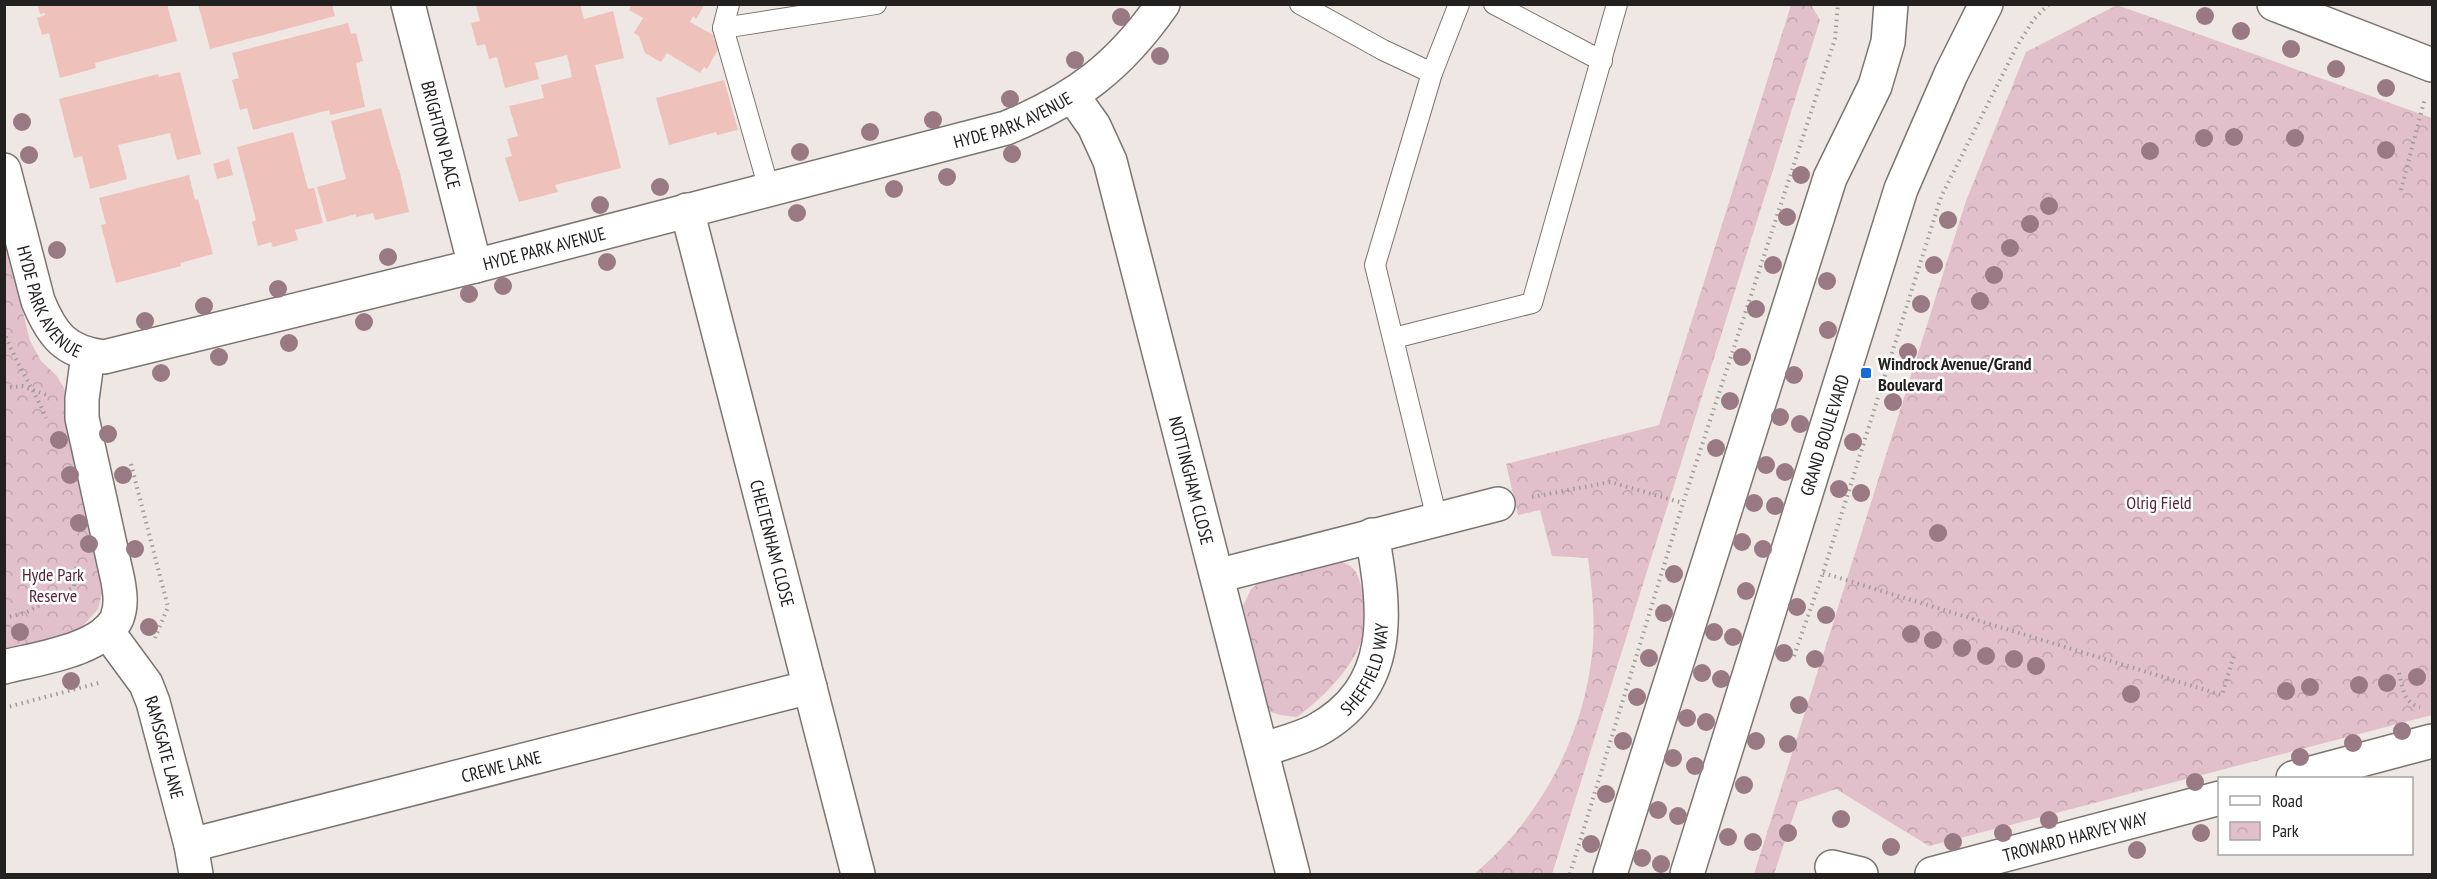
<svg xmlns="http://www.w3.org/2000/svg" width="2437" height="879" font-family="'PT Sans Narrow',sans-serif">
<defs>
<pattern id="park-crowns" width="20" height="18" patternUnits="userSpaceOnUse" patternTransform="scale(1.5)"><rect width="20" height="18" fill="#e1c0cc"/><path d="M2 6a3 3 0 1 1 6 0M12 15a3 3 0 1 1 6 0" fill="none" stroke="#c1a5af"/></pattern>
</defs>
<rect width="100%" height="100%" fill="#eee7e3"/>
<g fill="url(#park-crowns)">
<path d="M1791,5H1811L1820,20L1552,874H1474C1539,820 1583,738 1592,654C1596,622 1592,590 1588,558L1552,556L1540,510L1518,515L1506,464L1659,425Z"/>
<polygon points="2117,5 2432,118 2432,715 1929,846 1836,789 1798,802 1774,874 1754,874 1966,201 2026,52"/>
<polygon points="4,235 30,341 41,361 57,376 66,392 74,461 104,585 98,609 83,626 63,636 5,651"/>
<path d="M1333,559C1354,565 1357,569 1362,590C1365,598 1369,613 1367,622C1360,661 1328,694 1297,717L1280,715L1268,711L1243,606L1251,589L1265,578Z"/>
</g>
<g fill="#efc1bb">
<polygon points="37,4 167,4 177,41 95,63 96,68 60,78 49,33 42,35 37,18 45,15 45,13 40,14"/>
<polygon points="198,4 332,4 335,16 210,49"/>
<polygon points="479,4 580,4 584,19 613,11 624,58 595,65 621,168 555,185 558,192 519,202 505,158 512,156 507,139 518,136 509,106 544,98 541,85 572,77 567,55 535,63 539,79 505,88 497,57 489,59 485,44 477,46 471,23 480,21 476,5"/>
<polygon points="632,4 705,4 696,19 693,16 690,22 715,36 713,39 721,44 707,69 704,67 700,73 667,53 661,62 645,53 639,36 634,33 643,18 629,10"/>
<polygon points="348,23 351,34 356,33 363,61 356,63 365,107 330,115 329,110 253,130 247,108 240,110 232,80 239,78 232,53"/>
<polygon points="180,72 201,154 177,160 170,133 118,145 127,179 90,189 82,156 74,158 59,99 158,74 159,77"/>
<polygon points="724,80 738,130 717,135 716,132 669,145 656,98"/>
<polygon points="381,108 398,169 399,169 409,212 375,220 373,213 356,217 356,214 327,222 317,187 346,179 331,121"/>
<polygon points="293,132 308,189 314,188 323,223 295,230 298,240 273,247 271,242 258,246 252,222 256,220 237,147"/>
<polygon points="229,159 233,175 217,179 213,164"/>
<polygon points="189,175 195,200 198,199 213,254 180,263 181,266 116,283 101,225 106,224 99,198"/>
</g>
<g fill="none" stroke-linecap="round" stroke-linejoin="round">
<g stroke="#7b7571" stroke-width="22">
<g id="service">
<polyline points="729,4 723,28 769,189"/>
<polyline points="1300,4 1383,50 1432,73"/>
<polyline points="1494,4 1602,61"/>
<polyline points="723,28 876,4"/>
<polyline points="1394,338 1532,303 1617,4"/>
<polyline points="1437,519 1375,265 1432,73 1459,4"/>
</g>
</g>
<g stroke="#7b7571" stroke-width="36">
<g id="minor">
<path id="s1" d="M408,4L475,266"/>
<polyline points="2274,4 2432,65"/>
<path id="s2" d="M1072,95L1094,126L1110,161L1293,874"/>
<path id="s3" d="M4,170L38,301C52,335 65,352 104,357L475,266L1006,128C1076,99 1119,67 1163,4"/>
<path id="s4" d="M687,210L858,874"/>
<polyline points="1217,576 1498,504"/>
<path id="s5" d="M107,631L146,684L153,702L191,845L196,874"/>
<path d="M4,667C35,659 103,650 117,618C122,605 120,593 118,581L82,418V399L88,355"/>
<path id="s6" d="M1262,750C1279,744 1299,739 1315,731C1395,688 1386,611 1372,535"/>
<polyline points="2293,778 2432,741"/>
<path id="s7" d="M191,845L810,687"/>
<polyline points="1832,867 1861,874"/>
<path id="s8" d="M1932,874L2220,798"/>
</g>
</g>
<g stroke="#7b7571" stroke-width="36">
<g id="tertiary">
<polyline points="1610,874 1830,178 1875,86 1888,42 1891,4"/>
<path id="s9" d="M1687,874L1901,189L1951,74L1986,4"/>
</g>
</g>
<g stroke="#a19c98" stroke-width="4" stroke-dasharray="1.5 4.5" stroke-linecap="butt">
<polyline points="2401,190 2425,98"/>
<path d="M4,331C14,361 34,388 46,418"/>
<polyline points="4,388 22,386 47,395"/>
<polyline points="131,464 168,607 155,638"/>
<polyline points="1532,497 1610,482 1683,503"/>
<polyline points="1823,573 2222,695 2235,652"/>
<polyline points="4,618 25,613 74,587 77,562"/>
<polyline points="1794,656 1823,573 1941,197 2017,46 2034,19 2049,4"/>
<path d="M2399,673C2403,688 2403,703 2420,707"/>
<polyline points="4,708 102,682"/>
<polyline points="1570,874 1683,503 1835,39 1838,4"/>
</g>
<use href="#service" stroke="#fff" stroke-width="20"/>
<use href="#minor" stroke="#fff" stroke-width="33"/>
<use href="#tertiary" stroke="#fff" stroke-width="33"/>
</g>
<g fill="#997984">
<circle cx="2205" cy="16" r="9"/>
<circle cx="1121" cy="17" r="9"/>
<circle cx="2241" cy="31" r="9"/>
<circle cx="2291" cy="49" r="9"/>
<circle cx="1160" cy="56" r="9"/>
<circle cx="1075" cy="60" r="9"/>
<circle cx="2336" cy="69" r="9"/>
<circle cx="2386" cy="88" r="9"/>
<circle cx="1010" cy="99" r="9"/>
<circle cx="933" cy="120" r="9"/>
<circle cx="22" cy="122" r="9"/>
<circle cx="870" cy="132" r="9"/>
<circle cx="2234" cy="137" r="9"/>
<circle cx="2204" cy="138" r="9"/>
<circle cx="2295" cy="138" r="9"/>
<circle cx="2386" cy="150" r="9"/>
<circle cx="2150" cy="151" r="9"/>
<circle cx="800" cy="152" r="9"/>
<circle cx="1012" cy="154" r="9"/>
<circle cx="29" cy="155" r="9"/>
<circle cx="1801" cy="175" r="9"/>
<circle cx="947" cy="177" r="9"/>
<circle cx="660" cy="187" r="9"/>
<circle cx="894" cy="189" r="9"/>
<circle cx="600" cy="205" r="9"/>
<circle cx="2049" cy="206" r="9"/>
<circle cx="797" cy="213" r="9"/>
<circle cx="1787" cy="217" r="9"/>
<circle cx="1948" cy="220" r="9"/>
<circle cx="2030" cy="224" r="9"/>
<circle cx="2010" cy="248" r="9"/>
<circle cx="57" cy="250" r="9"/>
<circle cx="388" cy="257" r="9"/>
<circle cx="607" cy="262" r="9"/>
<circle cx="1773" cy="265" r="9"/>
<circle cx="1934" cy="265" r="9"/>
<circle cx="1994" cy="275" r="9"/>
<circle cx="1827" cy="281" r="9"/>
<circle cx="503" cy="286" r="9"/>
<circle cx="278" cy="289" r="9"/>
<circle cx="469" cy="294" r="9"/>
<circle cx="1980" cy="301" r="9"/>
<circle cx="1921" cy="304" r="9"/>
<circle cx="204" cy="306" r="9"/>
<circle cx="1756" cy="309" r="9"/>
<circle cx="145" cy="321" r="9"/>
<circle cx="364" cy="322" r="9"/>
<circle cx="1828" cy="330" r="9"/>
<circle cx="289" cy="343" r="9"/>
<circle cx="1908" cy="352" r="9"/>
<circle cx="219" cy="357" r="9"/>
<circle cx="1742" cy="357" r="9"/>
<circle cx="161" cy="373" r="9"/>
<circle cx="1794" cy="375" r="9"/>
<circle cx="1730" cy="401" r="9"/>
<circle cx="1893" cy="402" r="9"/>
<circle cx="1780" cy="417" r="9"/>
<circle cx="1800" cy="424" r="9"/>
<circle cx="108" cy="434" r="9"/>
<circle cx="59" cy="440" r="9"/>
<circle cx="1853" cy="442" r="9"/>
<circle cx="1716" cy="448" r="9"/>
<circle cx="1766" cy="465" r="9"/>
<circle cx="1785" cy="472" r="9"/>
<circle cx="70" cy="475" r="9"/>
<circle cx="123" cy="475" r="9"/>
<circle cx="1839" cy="489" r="9"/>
<circle cx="1861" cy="493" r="9"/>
<circle cx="1754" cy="503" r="9"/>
<circle cx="1775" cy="506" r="9"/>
<circle cx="79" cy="523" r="9"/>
<circle cx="1938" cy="533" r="9"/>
<circle cx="1742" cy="542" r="9"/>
<circle cx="89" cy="544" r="9"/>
<circle cx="135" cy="549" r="9"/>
<circle cx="1763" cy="549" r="9"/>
<circle cx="1674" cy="574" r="9"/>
<circle cx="1746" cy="591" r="9"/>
<circle cx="1797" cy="607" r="9"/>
<circle cx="1664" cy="613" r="9"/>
<circle cx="1826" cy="615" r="9"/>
<circle cx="149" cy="627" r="9"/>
<circle cx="20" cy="632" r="9"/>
<circle cx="1714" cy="632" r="9"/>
<circle cx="1911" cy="634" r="9"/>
<circle cx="1733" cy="637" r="9"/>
<circle cx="1933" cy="640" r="9"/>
<circle cx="1962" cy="648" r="9"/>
<circle cx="1784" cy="653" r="9"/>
<circle cx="1986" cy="656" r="9"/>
<circle cx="1649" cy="658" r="9"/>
<circle cx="1815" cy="659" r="9"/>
<circle cx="2014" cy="659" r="9"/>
<circle cx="2036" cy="666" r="9"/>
<circle cx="1702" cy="673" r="9"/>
<circle cx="2417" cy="677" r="9"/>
<circle cx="1721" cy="679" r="9"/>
<circle cx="71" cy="681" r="9"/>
<circle cx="2387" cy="683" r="9"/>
<circle cx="2359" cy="685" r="9"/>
<circle cx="2310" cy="687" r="9"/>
<circle cx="2286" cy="691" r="9"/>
<circle cx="2131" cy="694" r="9"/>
<circle cx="1637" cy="697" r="9"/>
<circle cx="1799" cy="705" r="9"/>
<circle cx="1687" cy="718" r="9"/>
<circle cx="1706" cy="722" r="9"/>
<circle cx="2402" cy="731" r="9"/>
<circle cx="1623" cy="741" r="9"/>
<circle cx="1756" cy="741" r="9"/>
<circle cx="2353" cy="743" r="9"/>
<circle cx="1788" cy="744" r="9"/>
<circle cx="2300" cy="757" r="9"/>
<circle cx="1673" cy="758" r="9"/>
<circle cx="1695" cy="766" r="9"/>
<circle cx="2195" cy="782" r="9"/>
<circle cx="1744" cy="785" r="9"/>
<circle cx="1606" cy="794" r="9"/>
<circle cx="1658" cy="810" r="9"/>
<circle cx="1678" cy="816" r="9"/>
<circle cx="1841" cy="819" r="9"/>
<circle cx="2049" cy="820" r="9"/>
<circle cx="1788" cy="833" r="9"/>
<circle cx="2003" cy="833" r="9"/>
<circle cx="2201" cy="833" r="9"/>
<circle cx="1728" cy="837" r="9"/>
<circle cx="1753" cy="842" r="9"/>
<circle cx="1953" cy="842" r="9"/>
<circle cx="1591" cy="844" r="9"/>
<circle cx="1891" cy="847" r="9"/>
<circle cx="2137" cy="850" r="9"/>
<circle cx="1642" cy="858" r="9"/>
<circle cx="1661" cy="864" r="9"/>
</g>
<rect fill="#156cd6" stroke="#fff" stroke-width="2" x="1860" y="367" width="12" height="12" rx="3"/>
<g text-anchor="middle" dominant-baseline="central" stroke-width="5" stroke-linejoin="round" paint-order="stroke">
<g font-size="18" fill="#23211f" stroke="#fff">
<text stroke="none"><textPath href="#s3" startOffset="1167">HYDE PARK AVENUE</textPath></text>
<text stroke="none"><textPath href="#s1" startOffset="135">BRIGHTON PLACE</textPath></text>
<text stroke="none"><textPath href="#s3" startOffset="681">HYDE PARK AVENUE</textPath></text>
<text stroke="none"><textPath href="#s3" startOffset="141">HYDE PARK AVENUE</textPath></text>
<text stroke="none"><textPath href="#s9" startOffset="460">GRAND BOULEVARD</textPath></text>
<text stroke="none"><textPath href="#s2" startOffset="406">NOTTINGHAM CLOSE</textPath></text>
<text stroke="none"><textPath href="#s4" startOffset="344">CHELTENHAM CLOSE</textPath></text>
<text stroke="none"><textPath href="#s6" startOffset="140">SHEFFIELD WAY</textPath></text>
<text stroke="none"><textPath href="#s5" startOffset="132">RAMSGATE LANE</textPath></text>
<text stroke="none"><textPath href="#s7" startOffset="320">CREWE LANE</textPath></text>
<text stroke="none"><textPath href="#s8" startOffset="148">TROWARD HARVEY WAY</textPath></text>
</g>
<g font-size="18" font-weight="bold" fill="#23211f" stroke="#fff" text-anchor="start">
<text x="1878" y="363">Windrock Avenue/Grand<tspan x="1878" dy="21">Boulevard</tspan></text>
</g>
<g font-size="18" fill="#541f37" stroke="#fff">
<text x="2159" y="502">Olrig Field</text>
<text x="53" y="574">Hyde Park<tspan x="53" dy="21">Reserve</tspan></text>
</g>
</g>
<rect width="2437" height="879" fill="none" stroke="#23211f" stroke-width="12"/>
<rect x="2218" y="777" width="195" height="78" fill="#ffffff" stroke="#a7a6a5" stroke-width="1.5"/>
<rect x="2230" y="796" width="30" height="9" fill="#ffffff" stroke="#a7a6a5" stroke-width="1.5"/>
<text x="2272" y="807" font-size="18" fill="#23211f">Road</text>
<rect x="2230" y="822" width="30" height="18" fill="url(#park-crowns)" stroke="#a7a6a5" stroke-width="1.5"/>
<text x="2272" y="837" font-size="18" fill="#23211f">Park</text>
</svg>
